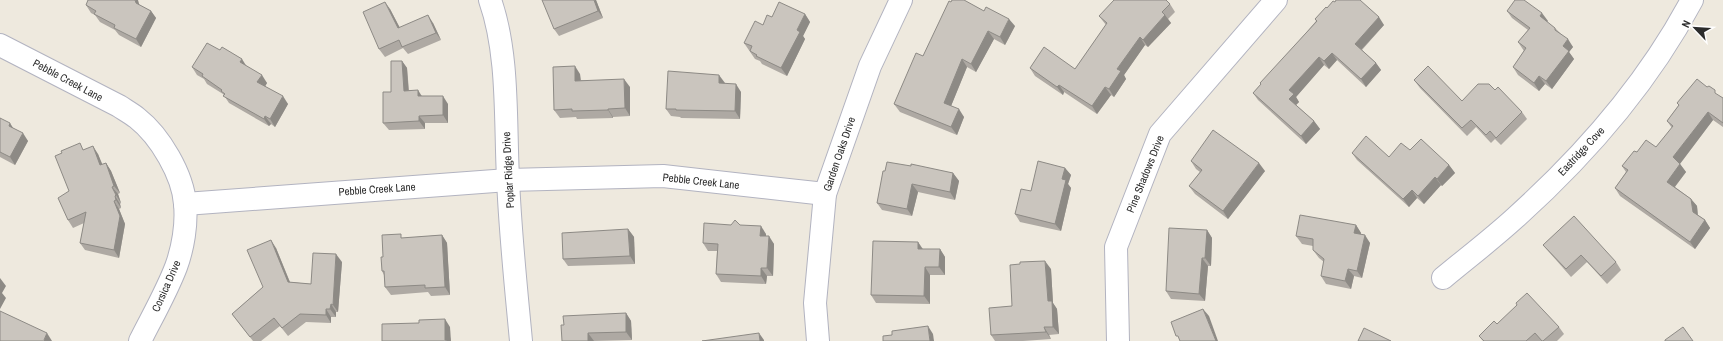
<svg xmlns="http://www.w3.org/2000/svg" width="1723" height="341" font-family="'Archivo Narrow',sans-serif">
<rect width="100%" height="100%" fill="#eee9de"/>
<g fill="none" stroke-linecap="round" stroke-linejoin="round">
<g stroke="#b2b3c0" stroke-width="24">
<g id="minor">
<path d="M490,0C509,54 505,120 508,178C510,232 516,287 521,341"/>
<path d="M0,45L119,106C125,110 132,114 137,118C160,136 183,175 185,204C187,224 183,248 176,267C166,293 152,317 140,341"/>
<polyline points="185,204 508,180 663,176 825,194"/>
<path d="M1443,278C1467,258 1492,239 1515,218C1584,156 1648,83 1692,0"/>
<polyline points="818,341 815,303 825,194 870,66 901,0"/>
<polyline points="1118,341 1116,247 1160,134 1276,0"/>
</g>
</g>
<use href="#minor" stroke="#fff" stroke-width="22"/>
</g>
<g fill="#aea9a3">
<polygon points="596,0 603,18 559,36 554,29"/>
<polygon points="951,2 1015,26 1005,45 994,39 976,72 967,67 951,106 964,117 957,135 900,112 894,104 923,56"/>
<polygon points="1335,2 1384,25 1362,50 1376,63 1381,70 1366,87 1337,60 1329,69 1324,65 1296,97 1299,102 1296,105 1314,121 1320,129 1306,144 1258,100 1253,93 1306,33 1316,21 1315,19"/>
<polygon points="1170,4 1175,12 1168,19 1171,23 1148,47 1145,45 1124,75 1126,79 1114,97 1111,95 1097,114 1064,92 1063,95 1035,76 1030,68 1075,69 1106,25 1099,16"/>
<polygon points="86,5 139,5 151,11 156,18 141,47 119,35 115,30 100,22 95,15 91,13"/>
<polygon points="390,9 400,28 433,23 441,40 408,54 403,48 385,57 379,49"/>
<polygon points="1507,11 1548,21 1547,22 1555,28 1559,32 1573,47 1569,52 1574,59 1552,89 1545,84 1539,91 1518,75 1513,67 1524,51 1518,42 1528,30 1512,18"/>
<polygon points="805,14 810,22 803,36 805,39 787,76 762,64 760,61 755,59 744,43 763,25 772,17"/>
<polygon points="402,61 407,68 409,90 422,96 448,104 448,123 425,123 425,129 389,130 383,123 391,92"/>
<polygon points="247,66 267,83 265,86 288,104 275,127 271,124 269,126 229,103 223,94 207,84 204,79 197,75 192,67"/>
<polygon points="580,74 581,80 630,87 630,116 613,117 613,118 577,119 576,117 560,118 554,110"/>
<polygon points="1414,80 1462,101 1495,90 1522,112 1527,119 1501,145 1495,139 1491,143 1476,127 1467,136 1420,88"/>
<polygon points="725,83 725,84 741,92 740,119 681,118 680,117 671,116 666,109"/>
<polygon points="1719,96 1723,98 1723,127 1713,120 1680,164 1686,172 1675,187 1691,199 1697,206 1698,215 1705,220 1710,228 1695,249 1620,196 1615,188 1626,172 1622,166 1637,152 1656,147 1672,128 1667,121 1679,105 1677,103"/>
<polygon points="0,118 28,141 15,165 0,157"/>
<polygon points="85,150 98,154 102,165 106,163 111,171 120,193 118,194 121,203 120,204 121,208 119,209 125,224 119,258 85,250 80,243 84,223 73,228 68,220 69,191"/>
<polygon points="1410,150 1449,165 1455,173 1442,186 1441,185 1424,204 1417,198 1409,207 1357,160 1352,153 1389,157"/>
<polygon points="1191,161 1265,171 1228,219 1195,194 1189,186 1200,172 1196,169"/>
<polygon points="911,166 953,173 959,181 955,200 918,192 912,216 882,210 877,203 885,171"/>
<polygon points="1065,168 1071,175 1068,184 1071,188 1061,231 1020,222 1015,214 1031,191"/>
<polygon points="740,225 766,234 766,236 774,244 773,276 767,276 766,284 721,282 716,274 717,251 708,251 703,243"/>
<polygon points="1356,225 1361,233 1361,235 1370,243 1362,278 1354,276 1351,289 1326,284 1321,276 1324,262 1319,258 1313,250 1313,246 1302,244 1296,236"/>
<polygon points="628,229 634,237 635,264 568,266 563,259"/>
<polygon points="1207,230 1212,238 1211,266 1208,266 1205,301 1171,299 1166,291"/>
<polygon points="442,235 447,243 450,295 431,296 428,292 391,295 385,287 384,275 382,271 383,257 404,238"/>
<polygon points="918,242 923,249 940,249 945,257 945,275 930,275 930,304 876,303 871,295"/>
<polygon points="1543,245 1616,262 1621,270 1607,284 1587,262 1571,277 1549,252"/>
<polygon points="276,248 290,282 311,284 342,262 338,312 336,312 336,317 331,317 331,323 306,322 288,336 280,326 261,341 253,341 232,314 263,287"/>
<polygon points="1051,269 1053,303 1057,309 1059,334 1049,335 1051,339 1023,341 995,341 991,335 1012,306"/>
<polygon points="626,313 631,321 632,340 594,341 562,341 564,325"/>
<polygon points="1497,324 1559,327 1564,334 1557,341 1483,341 1479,336"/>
</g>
<g fill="#8d8a85">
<polygon points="135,0 138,0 141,11 136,3"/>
<polygon points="594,0 596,0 603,18 598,11"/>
<polygon points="385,2 390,9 404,36 398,28"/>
<polygon points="151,11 156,18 141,47 136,39"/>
<polygon points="1542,13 1548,21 1545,24 1540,16"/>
<polygon points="805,14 810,22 803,36 805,39 787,76 781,68 797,30"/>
<polygon points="428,15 433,23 441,40 436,33"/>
<polygon points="1165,15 1171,23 1148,47 1143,40"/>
<polygon points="1379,17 1384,25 1360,51 1355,44"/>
<polygon points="1009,19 1015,26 1005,45 1000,37"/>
<polygon points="988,31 994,39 976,72 971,64"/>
<polygon points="1140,37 1145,45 1124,75 1126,79 1114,97 1109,89 1117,69"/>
<polygon points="1568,39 1573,47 1569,52 1574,59 1552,89 1546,81 1563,46"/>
<polygon points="1332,53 1337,60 1329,69 1324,61"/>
<polygon points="1319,57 1324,65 1296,97 1299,102 1295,106 1289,99 1289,90"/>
<polygon points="242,59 247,67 240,62"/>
<polygon points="962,59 967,67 949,111 944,103"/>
<polygon points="402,61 407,68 409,98 404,91"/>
<polygon points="1376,63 1381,70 1366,87 1361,79"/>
<polygon points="575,66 580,74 581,88 575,81"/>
<polygon points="262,75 267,83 263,90 257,82"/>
<polygon points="719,75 725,83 725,91 719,83"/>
<polygon points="1539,76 1545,84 1539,91 1534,83"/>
<polygon points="624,79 630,87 630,116 625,108"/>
<polygon points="736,84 741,92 740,119 735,111"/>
<polygon points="1059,85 1064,92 1063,95 1057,87"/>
<polygon points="1105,87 1111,95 1097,114 1092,106"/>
<polygon points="418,90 423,98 418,96"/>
<polygon points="283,96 288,104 275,127 270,119"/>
<polygon points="443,96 448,104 448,123 443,115"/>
<polygon points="608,109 613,117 613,118 608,110"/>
<polygon points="959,109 964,117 957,135 951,127"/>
<polygon points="1708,112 1713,120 1679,165 1673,157"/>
<polygon points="265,116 271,124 269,126 264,119"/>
<polygon points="419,116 425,123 425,129 419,121"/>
<polygon points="1314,121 1320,129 1306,144 1301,136"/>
<polygon points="10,123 15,131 9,126"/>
<polygon points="23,133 28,141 15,165 10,157"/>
<polygon points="93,146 98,154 106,173 100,165"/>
<polygon points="106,163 111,171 120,193 114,186"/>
<polygon points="1259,163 1265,171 1228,219 1223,211"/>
<polygon points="1680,164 1686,172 1673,189 1667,182"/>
<polygon points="1449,165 1455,173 1442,186 1437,179"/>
<polygon points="1065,168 1071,175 1068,184 1071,188 1061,231 1055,224 1062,179"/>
<polygon points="953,173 959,181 955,200 950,192"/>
<polygon points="1435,177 1441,185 1424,204 1418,196"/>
<polygon points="912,184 918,192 912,216 907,209"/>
<polygon points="112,187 118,194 121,203 116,195"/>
<polygon points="1412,190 1417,198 1409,207 1403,199"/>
<polygon points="115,196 120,204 121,208 116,200"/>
<polygon points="1691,199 1697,206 1698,219 1693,212"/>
<polygon points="114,201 119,209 125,224 119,258 114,250"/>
<polygon points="1705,220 1710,228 1695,249 1690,242"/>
<polygon points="1356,225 1361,233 1359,241 1354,233"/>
<polygon points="761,226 766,234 766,243 760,236"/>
<polygon points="628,229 634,237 635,264 630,256"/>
<polygon points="1207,230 1212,238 1211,266 1205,258"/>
<polygon points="442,235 447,243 450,295 445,287"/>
<polygon points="1365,235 1370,243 1362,278 1357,271"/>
<polygon points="769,236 774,244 773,276 767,268"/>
<polygon points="271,240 276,248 293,290 288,282"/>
<polygon points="918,242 923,250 918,249"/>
<polygon points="940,249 945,257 945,275 939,267"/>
<polygon points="336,254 342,262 338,312 333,305"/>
<polygon points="1202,258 1208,266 1205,301 1199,294"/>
<polygon points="1045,261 1051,269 1053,303 1057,309 1059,334 1053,327 1048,301"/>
<polygon points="925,267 930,275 930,304 924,296"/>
<polygon points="761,268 767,276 766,284 761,276"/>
<polygon points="1348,269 1354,276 1351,289 1345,281"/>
<polygon points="0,278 6,286 2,293 6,298 0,309"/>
<polygon points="331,304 336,312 336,317 330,309"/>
<polygon points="326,309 331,317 331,323 326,315"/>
<polygon points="1203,309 1209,316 1218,341 1216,341"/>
<polygon points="626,313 631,321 632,340 626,332"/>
<polygon points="445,319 450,327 451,341 446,341 445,340"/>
<polygon points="928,326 933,334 934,341 930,341"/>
<polygon points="1044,327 1049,335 1051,339 1046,332"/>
<polygon points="47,333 52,341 44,341 44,340"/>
<polygon points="588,333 594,341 588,341"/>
<polygon points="759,333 764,340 764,341 760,341"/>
</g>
<g fill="#cac5be" stroke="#8d8a85">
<polygon points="88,0 135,0 136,3 151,11 136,39 114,28 115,25 94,14 96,11 86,5"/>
<polygon points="542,0 594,0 598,11 554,29"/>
<polygon points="952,0 964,0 984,11 986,7 1009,19 1000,37 988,31 971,64 962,59 944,103 959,109 951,127 894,104 916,53 923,56 949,1 951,2"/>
<polygon points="1114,0 1166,0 1170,4 1162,12 1165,15 1143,40 1140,37 1117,69 1121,71 1109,89 1105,87 1092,106 1059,85 1057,87 1030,68 1044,47 1075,69 1107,23 1099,16"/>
<polygon points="1336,0 1360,0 1379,17 1355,44 1376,63 1361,79 1332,53 1324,61 1319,57 1289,90 1294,94 1289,99 1314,121 1301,136 1253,93 1261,84 1260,83 1306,33 1317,21 1315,19 1326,7 1327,8 1333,1 1335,2"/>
<polygon points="1515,0 1524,0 1542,13 1540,16 1555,28 1555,30 1568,39 1563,46 1569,51 1546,81 1539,76 1534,83 1513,67 1526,48 1518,42 1530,28 1507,11"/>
<polygon points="385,2 398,28 428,15 436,33 402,47 399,40 379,49 363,12"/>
<polygon points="779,2 805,14 797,30 800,32 781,68 756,56 757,55 750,51 752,46 744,43 755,21 763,25 767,15 772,17"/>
<polygon points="207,43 218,49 220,50 222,47 242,59 240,62 262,75 257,82 283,96 270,119 265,116 264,119 223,96 225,94 221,91 222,90 202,76 203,74 192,67"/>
<polygon points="391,61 402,61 404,91 418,90 418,96 443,96 443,115 419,116 419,121 383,123 383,92 391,92"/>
<polygon points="575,66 575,81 624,79 625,108 608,109 608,110 572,111 572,109 554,110 553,67"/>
<polygon points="1428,66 1462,101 1478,84 1489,84 1495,90 1498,87 1522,112 1496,138 1490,131 1486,135 1471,120 1462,128 1414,80"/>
<polygon points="668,71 719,75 719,83 736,84 735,111 676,110 676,109 666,109"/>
<polygon points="1697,79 1707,87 1709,86 1715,90 1715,93 1723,98 1723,123 1708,112 1673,157 1680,164 1667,182 1691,199 1693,212 1705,220 1690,242 1615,188 1628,170 1622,166 1634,151 1637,152 1646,140 1656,147 1673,126 1667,121 1679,105 1677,103"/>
<polygon points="0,118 10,123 9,126 23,133 10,157 0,152"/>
<polygon points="1213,130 1259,163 1223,211 1189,186 1202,170 1191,161"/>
<polygon points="1366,136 1389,157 1401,143 1410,150 1421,139 1449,165 1437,179 1435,177 1418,196 1412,190 1403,199 1352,153"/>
<polygon points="80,143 83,150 93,146 100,165 106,163 114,186 112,187 116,195 115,196 116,200 114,201 120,216 114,250 80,243 86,212 68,220 58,198 69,191 55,156 62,153 61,151"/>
<polygon points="1038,161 1065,168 1062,179 1066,180 1055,224 1015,214 1021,189 1031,191"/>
<polygon points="887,162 911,166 911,164 953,173 950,192 912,184 907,209 877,203 883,171 885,171"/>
<polygon points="1300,215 1356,225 1354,233 1365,235 1357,271 1348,269 1345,281 1321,276 1324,259 1313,250 1313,239 1296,236"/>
<polygon points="1574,216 1616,262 1601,276 1581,255 1566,269 1543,245"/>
<polygon points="735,220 740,225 761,226 760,236 769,236 767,268 761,268 761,276 716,274 718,244 703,243 704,223 731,225"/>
<polygon points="1169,228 1207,230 1205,258 1202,258 1199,294 1166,291"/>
<polygon points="628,229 630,256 563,259 562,233"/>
<polygon points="401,234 401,238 442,235 445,287 425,288 425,285 385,287 384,271 382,271 381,257 383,257 382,235"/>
<polygon points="271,240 288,282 311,284 313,253 336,254 333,305 331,304 330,309 326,309 326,315 300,314 282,328 274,318 250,337 232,314 263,287 247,250"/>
<polygon points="873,241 918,242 918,249 940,249 939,267 925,267 924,296 871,295"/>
<polygon points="1045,261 1048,301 1052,301 1053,327 1044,327 1046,332 991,335 989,308 1012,306 1010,265 1020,264 1020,262"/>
<polygon points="1527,293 1559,327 1543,341 1542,341 1535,333 1526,341 1484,341 1479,336 1494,321 1497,324 1517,305 1516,303"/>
<polygon points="1203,309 1216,341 1180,341 1178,336 1176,336 1171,322"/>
<polygon points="0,311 47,333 44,340 45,341 0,341"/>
<polygon points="626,313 626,332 588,333 588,341 562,341 561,325 564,325 563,316"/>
<polygon points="445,319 445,340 447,340 447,341 382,341 382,324 419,323 419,320"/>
<polygon points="928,326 930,341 883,341 883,336 892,335 892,331"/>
<polygon points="1683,327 1693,341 1665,341 1665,340"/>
<polygon points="1364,328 1391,341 1358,341"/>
<polygon points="759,333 760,341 702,341"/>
</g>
<g text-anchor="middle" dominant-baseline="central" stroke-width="3" stroke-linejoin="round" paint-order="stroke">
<g font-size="11" fill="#2c2c2c" stroke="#fff">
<text transform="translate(68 80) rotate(28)">Pebble Creek Lane</text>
<text transform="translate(1581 151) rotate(-47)">Eastridge Cove</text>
<text transform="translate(839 154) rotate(-71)">Garden Oaks Drive</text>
<text transform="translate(508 170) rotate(-93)">Poplar Ridge Drive</text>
<text transform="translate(1145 174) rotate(-68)">Pine Shadows Drive</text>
<text transform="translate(701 181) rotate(6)">Pebble Creek Lane</text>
<text transform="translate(377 189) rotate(-4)">Pebble Creek Lane</text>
<text transform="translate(166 286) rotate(-66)">Corsica Drive</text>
</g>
</g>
<g transform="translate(1695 28) rotate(295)" stroke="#ffffff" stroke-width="3" paint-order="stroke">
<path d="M0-3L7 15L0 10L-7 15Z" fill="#2c2c2c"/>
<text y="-6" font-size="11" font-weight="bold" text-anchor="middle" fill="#2c2c2c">N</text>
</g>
</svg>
